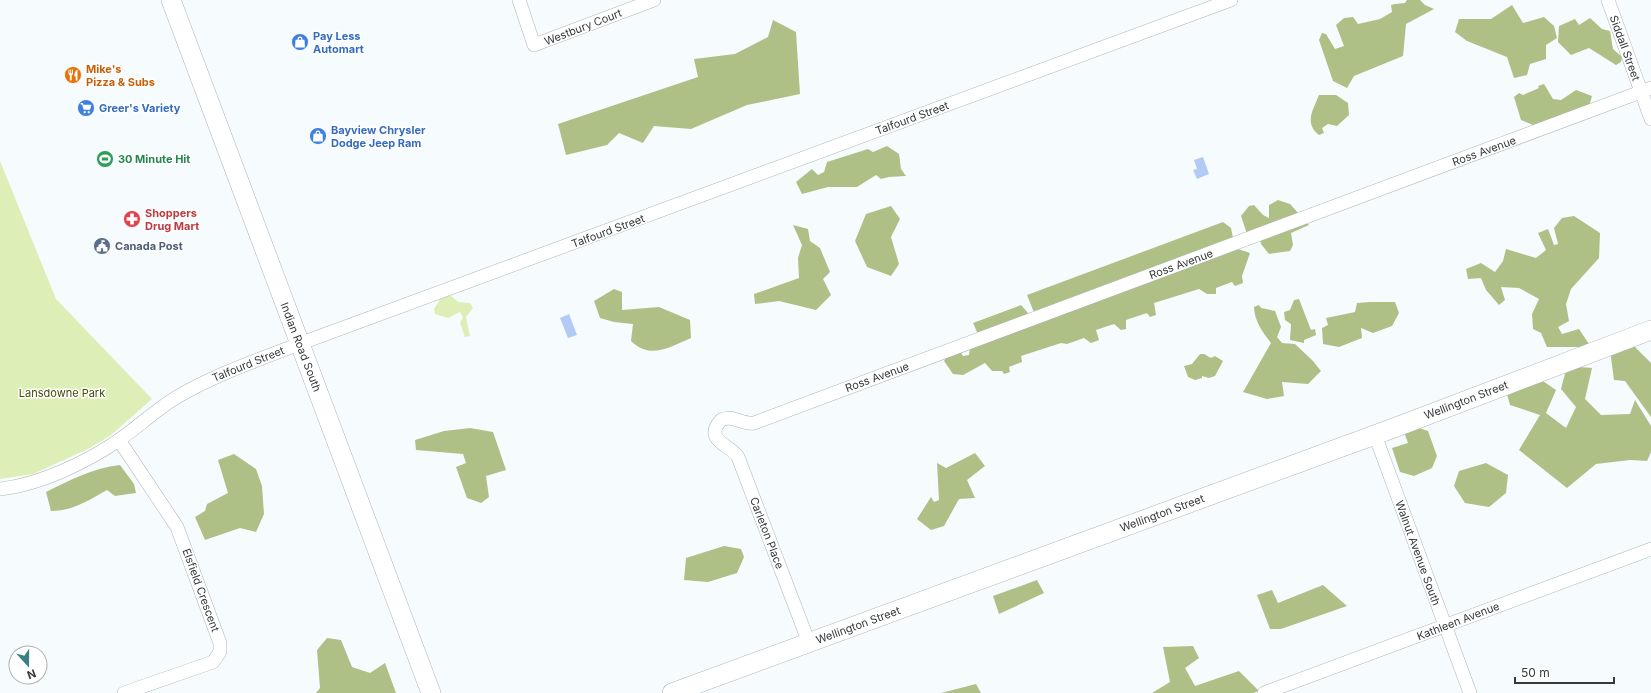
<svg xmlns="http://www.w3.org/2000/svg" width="1651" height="693" font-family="Inter,sans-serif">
<rect width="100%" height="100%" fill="#f6fbfe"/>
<g fill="#ddefb6">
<polygon points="0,161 56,299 152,399 111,435 88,449 33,474 0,479"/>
<polygon points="442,296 451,296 458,302 470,303 473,308 466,317 470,336 465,337 460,323 463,317 460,312 448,318 435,314 434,309"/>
</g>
<g fill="#aec085">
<polygon points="1407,0 1420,0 1425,5 1434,9 1406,24 1403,56 1354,76 1347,88 1333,81 1319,40 1322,33 1326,34 1335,49 1344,46 1336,25 1344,18 1353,17 1358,24 1380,19 1392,12 1391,5 1395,4 1405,3"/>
<polygon points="1512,5 1523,23 1544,17 1554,26 1557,38 1546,45 1546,59 1530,64 1527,75 1514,78 1507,57 1467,41 1455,32 1459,19 1491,19"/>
<polygon points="1590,18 1602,29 1610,31 1613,49 1622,57 1621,62 1616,65 1589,48 1571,55 1558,42 1559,26 1575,19 1579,25"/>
<polygon points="773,20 796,32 800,94 747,105 691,129 654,126 643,143 619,133 607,145 566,155 558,124 698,77 694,59 735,54 768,37"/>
<polygon points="1544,84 1553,99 1561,100 1576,90 1592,96 1588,110 1538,127 1521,120 1514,97 1519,93 1523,95 1539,88 1538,86"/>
<path d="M1319,95H1336L1348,103L1349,115L1337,126L1328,124L1322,128L1324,133L1319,135C1304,123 1313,110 1319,95Z"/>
<polygon points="887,146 899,154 901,169 906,176 889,177 881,179 876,175 857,187 828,187 802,194 796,182 812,169 818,175 824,172 827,162 868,149 873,152"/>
<polygon points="1278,200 1290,204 1309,225 1291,233 1293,245 1290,251 1269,254 1261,244 1259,233 1247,234 1241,216 1249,206 1254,205 1263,215 1269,218 1269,205"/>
<polygon points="891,206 900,219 891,237 899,264 891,276 867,267 855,241 866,214"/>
<polygon points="1574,216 1600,233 1599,258 1571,289 1566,304 1569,321 1558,327 1562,334 1579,329 1589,344 1582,347 1547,347 1541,333 1533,329 1532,314 1539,299 1519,288 1501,287 1505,300 1499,305 1486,290 1481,278 1468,279 1466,269 1481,263 1495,272 1503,261 1506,249 1536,258 1546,250 1538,233 1548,229 1554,245 1558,244 1554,228 1562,218"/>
<polygon points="1223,222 1231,228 1235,248 1250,253 1242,276 1243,283 1235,286 1232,282 1216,288 1216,294 1207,294 1199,289 1154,303 1156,315 1150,317 1147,313 1126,320 1126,329 1121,330 1114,324 1096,330 1099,340 1091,343 1084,338 1067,344 1061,343 1021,356 1022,362 1009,367 1010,372 1004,374 1002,371 992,371 985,363 963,375 953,374 944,361 949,352 960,351 963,356 969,355 970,347 981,341 973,323 1021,305 1035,321 1045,319 1033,310 1027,295"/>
<polygon points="793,225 808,229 810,241 820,248 830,272 823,279 831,295 816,310 779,301 755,304 754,294 799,278 798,258 802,245"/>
<path d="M614,289L622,292V310L659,307L690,320L691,338C670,347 650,360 631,341L633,324L614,322L600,318L594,301Z"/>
<polygon points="1299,299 1311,330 1315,329 1316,335 1304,340 1304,343 1290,340 1291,324 1285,320 1284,312 1290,310 1294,300"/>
<polygon points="1370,302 1395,302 1399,313 1392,326 1373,333 1361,328 1362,338 1339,347 1323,344 1322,328 1328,325 1326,318 1355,312 1357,303"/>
<path d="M1259,305L1261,308L1275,311L1281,327L1277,337L1282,343L1295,344L1313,361L1321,371L1308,384L1282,382L1284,396L1267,399L1243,392L1271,343C1263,333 1254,320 1254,307Z"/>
<polygon points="1633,345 1651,363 1651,417 1625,381 1614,380 1610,350"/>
<polygon points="1200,354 1204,354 1211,358 1215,356 1223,361 1215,376 1209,378 1202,376 1202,378 1195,380 1188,377 1184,366 1192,364"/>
<polygon points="1567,366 1592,368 1585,399 1601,415 1630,414 1635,400 1651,426 1651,452 1647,461 1630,460 1596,464 1567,488 1519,450 1540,415 1510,405 1506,390 1540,379 1556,390 1546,413 1566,428 1576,407 1561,389"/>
<polygon points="1414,426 1428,431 1437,456 1432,468 1414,476 1400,472 1392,448 1408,443 1404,432"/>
<polygon points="470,428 493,432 506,470 486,476 489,497 481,503 467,498 456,467 466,463 463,454 416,450 415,440 444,431"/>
<polygon points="975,453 985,466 967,480 975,498 959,499 944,526 931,530 917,519 931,497 934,502 939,500 937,463 946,468"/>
<polygon points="234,454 256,469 262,486 264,514 256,532 240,528 205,540 195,517 205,511 207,504 228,493 218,460"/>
<polygon points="1486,463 1508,475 1506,493 1489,507 1465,503 1454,486 1459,471"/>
<path d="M120,465L134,484L136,493L115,496L107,490C89,500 73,511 51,511L46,492C70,480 93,468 120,465Z"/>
<polygon points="724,546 741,549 744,557 737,573 708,582 684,580 686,558"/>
<polygon points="1037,580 1044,593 999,614 993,596"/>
<polygon points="1323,585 1347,606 1281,629 1270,629 1257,595 1272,590 1278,603"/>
<polygon points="327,638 341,640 352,667 370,673 385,663 396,693 316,693 320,688 317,650"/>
<polygon points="1193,646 1199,658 1185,668 1195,686 1239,671 1259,691 1253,693 1152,693 1170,682 1163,647"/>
<polygon points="976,684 981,693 941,693"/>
</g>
<g fill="#b2caf5">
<polygon points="1203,157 1209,174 1197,179 1193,170 1197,169 1194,160"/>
<polygon points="569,314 577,335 568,338 560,318"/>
</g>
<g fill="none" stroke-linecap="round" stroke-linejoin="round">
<g stroke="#b0b5b9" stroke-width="14">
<g id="minor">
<polyline points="519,0 534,45 654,0"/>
<polyline points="1608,0 1651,119"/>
<polyline points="1375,435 1470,693"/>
<polyline points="119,440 177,527 220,643 220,652 213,662 124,693"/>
<path d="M0,489C39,485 87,462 119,440C139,426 157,409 177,397C216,374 258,360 299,344L1231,0"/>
<path d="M809,643L738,457C733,446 702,441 721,420C733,414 742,425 754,423L1651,88"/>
<polyline points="1264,693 1651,549"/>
</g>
</g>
<g stroke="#b0b5b9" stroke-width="20">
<g id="secondary">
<polyline points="171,0 431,693"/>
<polyline points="672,693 1391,429 1651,330"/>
</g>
</g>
<use href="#minor" stroke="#fff" stroke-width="13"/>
<use href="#secondary" stroke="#fff" stroke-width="19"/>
</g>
<defs>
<g id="shop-disc" transform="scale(0.9)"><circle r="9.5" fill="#3f7fe0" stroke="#fff"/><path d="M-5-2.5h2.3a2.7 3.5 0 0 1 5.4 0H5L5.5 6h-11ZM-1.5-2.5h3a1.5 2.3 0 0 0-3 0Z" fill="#fff"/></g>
<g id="restaurant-disc" transform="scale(0.9)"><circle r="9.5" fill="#e8710a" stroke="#fff"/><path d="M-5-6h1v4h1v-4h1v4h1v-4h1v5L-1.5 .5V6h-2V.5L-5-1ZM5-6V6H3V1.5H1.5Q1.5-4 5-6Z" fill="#fff"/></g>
<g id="supermarket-disc" transform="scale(0.9)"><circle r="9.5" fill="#3f7fe0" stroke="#fff"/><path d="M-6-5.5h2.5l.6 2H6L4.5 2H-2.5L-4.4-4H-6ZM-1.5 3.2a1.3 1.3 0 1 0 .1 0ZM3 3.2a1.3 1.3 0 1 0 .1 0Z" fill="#fff"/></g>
<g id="stadium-disc" transform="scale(0.9)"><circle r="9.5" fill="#2e9e5b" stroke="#fff"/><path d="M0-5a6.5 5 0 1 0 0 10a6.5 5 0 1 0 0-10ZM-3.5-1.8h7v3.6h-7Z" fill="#fff"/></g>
<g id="pharmacy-disc" transform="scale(0.9)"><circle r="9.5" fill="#e0444e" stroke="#fff"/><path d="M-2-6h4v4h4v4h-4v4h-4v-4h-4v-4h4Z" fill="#fff"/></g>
<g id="civic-disc" transform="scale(0.9)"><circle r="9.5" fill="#5c6f8a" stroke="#fff"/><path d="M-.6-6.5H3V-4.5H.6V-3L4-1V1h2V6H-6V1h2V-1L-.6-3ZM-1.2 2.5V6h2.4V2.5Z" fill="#fff"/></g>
</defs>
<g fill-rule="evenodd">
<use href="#shop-disc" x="300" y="42"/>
<use href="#restaurant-disc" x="73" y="75"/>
<use href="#supermarket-disc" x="86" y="108"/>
<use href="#shop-disc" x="318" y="136"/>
<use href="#stadium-disc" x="105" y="159"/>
<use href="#pharmacy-disc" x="132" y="219"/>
<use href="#civic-disc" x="102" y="246"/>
</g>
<g text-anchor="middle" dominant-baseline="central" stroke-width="3" stroke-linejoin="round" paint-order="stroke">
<g font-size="11" fill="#36383a" stroke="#fff">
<text transform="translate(583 27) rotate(-21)">Westbury Court</text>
<text transform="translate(1625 48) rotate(70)">Siddall Street</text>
<text transform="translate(912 118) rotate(-20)">Talfourd Street</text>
<text transform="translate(1484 151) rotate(-20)">Ross Avenue</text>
<text transform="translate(608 231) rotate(-20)">Talfourd Street</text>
<text transform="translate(1181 264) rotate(-20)">Ross Avenue</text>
<text transform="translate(301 347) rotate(69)">Indian Road South</text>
<text transform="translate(248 364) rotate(-22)">Talfourd Street</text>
<text transform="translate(877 377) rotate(-20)">Ross Avenue</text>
<text transform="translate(1466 400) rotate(-21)">Wellington Street</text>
<text transform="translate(1162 513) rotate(-20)">Wellington Street</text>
<text transform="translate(767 533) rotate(69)">Carleton Place</text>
<text transform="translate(1418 553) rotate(70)">Walnut Avenue South</text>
<text transform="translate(201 590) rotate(70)">Elsfield Crescent</text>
<text transform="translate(1458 621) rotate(-21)">Kathleen Avenue</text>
<text transform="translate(858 625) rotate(-20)">Wellington Street</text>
</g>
<g font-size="11" font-weight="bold" fill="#366cbe" stroke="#fff" text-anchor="start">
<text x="313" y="36">Pay Less<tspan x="313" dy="13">Automart</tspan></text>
<text x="99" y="108">Greer's Variety</text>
<text x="331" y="130">Bayview Chrysler<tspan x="331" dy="13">Dodge Jeep Ram</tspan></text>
</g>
<g font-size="11" font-weight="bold" fill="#c56008" stroke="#fff" text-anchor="start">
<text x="86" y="69">Mike's<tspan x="86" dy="13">Pizza &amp; Subs</tspan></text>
</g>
<g font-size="11" font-weight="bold" fill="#27864d" stroke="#fff" text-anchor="start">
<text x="118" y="159">30 Minute Hit</text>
</g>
<g font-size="11" font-weight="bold" fill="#be3a42" stroke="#fff" text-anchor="start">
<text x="145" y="213">Shoppers<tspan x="145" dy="13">Drug Mart</tspan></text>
</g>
<g font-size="11" font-weight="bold" fill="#4e5e75" stroke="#fff" text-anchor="start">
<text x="115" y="246">Canada Post</text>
</g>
<g font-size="11" fill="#3d4c08" stroke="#fff">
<text x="62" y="393">Lansdowne Park</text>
</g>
</g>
<g transform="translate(28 665) rotate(159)"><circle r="19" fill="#ffffff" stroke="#afafb0"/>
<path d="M0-3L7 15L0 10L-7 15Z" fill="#388083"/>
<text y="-6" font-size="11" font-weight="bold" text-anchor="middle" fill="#36383a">N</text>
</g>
<path d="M1515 677v6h99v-6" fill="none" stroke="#36383a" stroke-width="2"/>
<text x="1521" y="677" font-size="12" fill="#36383a" stroke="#ffffff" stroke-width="3" paint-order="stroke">50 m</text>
</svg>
